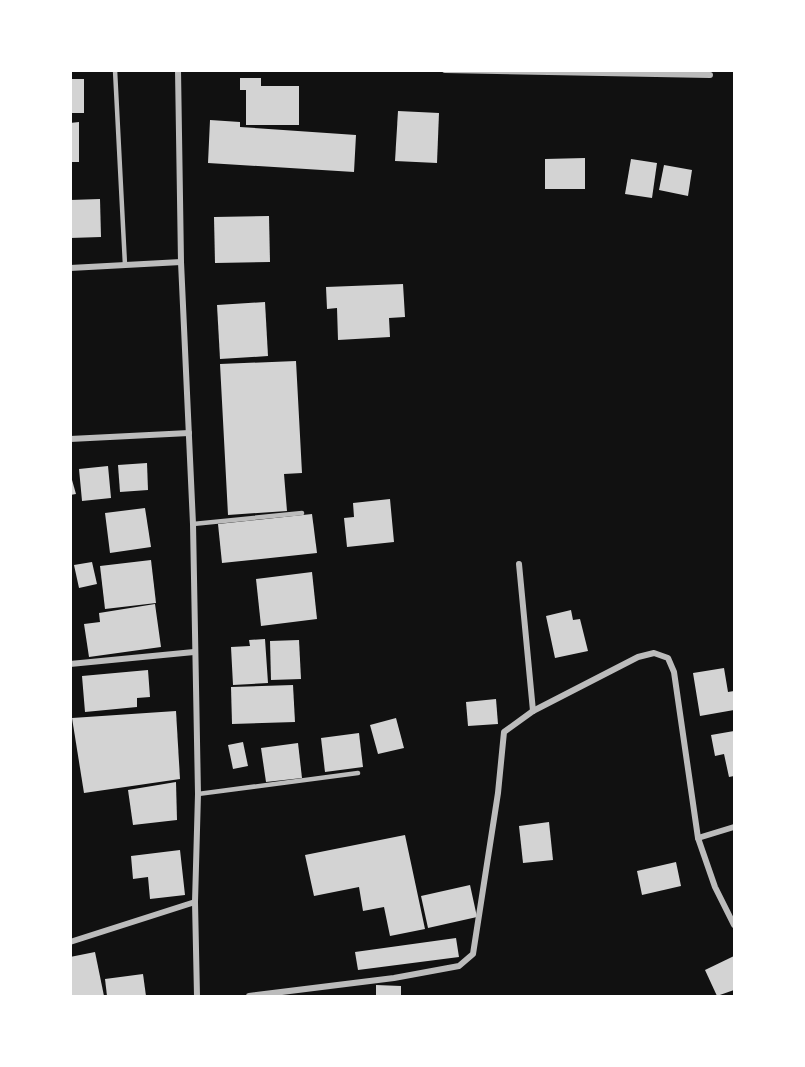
<svg xmlns="http://www.w3.org/2000/svg" width="805" height="1067" font-family="'Asap Condensed',sans-serif">
<rect width="100%" height="100%" fill="#111"/>
<g fill="#d3d3d3">
<polygon points="240,78 261,78 261,86 299,86 299,125 246,125 246,90 240,90"/>
<rect x="70" y="79" width="14" height="34"/>
<polygon points="398,111 439,113 437,163 395,161"/>
<polygon points="210,120 240,122 240,127 356,135 354,172 208,163"/>
<polygon points="79,122 79,162 70,162 70,123"/>
<polygon points="585,158 585,189 545,189 545,159"/>
<polygon points="631,159 657,163 652,198 625,194"/>
<polygon points="664,165 692,170 688,196 659,190"/>
<polygon points="100,199 101,237 70,238 70,200"/>
<polygon points="269,216 270,262 215,263 214,217"/>
<polygon points="403,284 405,317 389,318 390,337 338,340 337,308 327,309 326,287"/>
<polygon points="265,302 268,356 220,359 217,305"/>
<polygon points="296,361 302,473 284,474 287,511 228,515 220,364"/>
<polygon points="147,463 148,490 120,492 118,465"/>
<polygon points="108,466 111,498 82,501 79,469"/>
<polygon points="70,473 76,494 70,495"/>
<polygon points="390,499 394,542 347,547 344,518 354,517 353,503"/>
<polygon points="145,508 151,547 110,553 105,513"/>
<polygon points="312,514 317,553 222,563 218,524"/>
<polygon points="151,560 156,603 105,609 100,566"/>
<polygon points="92,562 97,584 79,588 74,565"/>
<polygon points="312,572 317,619 261,626 256,579"/>
<polygon points="155,604 161,647 89,657 84,624 100,622 99,613"/>
<polygon points="571,610 573,620 580,619 588,651 555,658 546,616"/>
<polygon points="265,639 268,683 233,685 231,647 250,646 249,640"/>
<polygon points="299,640 301,679 271,680 270,641"/>
<polygon points="724,668 728,692 734,691 734,710 700,716 693,673"/>
<polygon points="148,670 150,697 137,698 137,707 85,712 82,676"/>
<polygon points="293,685 295,722 232,724 231,687"/>
<polygon points="496,699 498,724 468,726 466,702"/>
<polygon points="176,711 180,779 84,793 72,718"/>
<polygon points="396,718 404,748 378,754 370,725"/>
<polygon points="734,731 734,776 729,777 724,754 715,756 711,735"/>
<polygon points="359,733 363,767 325,772 321,738"/>
<polygon points="243,742 248,766 233,769 228,745"/>
<polygon points="298,743 302,778 266,782 261,748"/>
<polygon points="176,782 177,820 133,825 128,790"/>
<polygon points="549,822 553,860 523,863 519,826"/>
<polygon points="405,835 425,929 390,936 384,907 363,911 359,887 314,896 305,855"/>
<polygon points="180,850 185,895 150,899 148,877 133,879 131,856"/>
<polygon points="676,862 681,886 642,895 637,871"/>
<polygon points="470,885 477,917 428,928 421,896"/>
<polygon points="456,938 459,957 358,970 355,952"/>
<polygon points="95,952 104,996 70,996 70,957"/>
<polygon points="734,956 734,990 717,996 705,970"/>
<polygon points="143,974 146,996 107,996 105,979"/>
<polygon points="376,985 401,986 401,996 376,996"/>
</g>
<g fill="none" stroke-linecap="round" stroke-linejoin="round">
<g stroke="#bcbcbc" stroke-width="4.5">
<polyline points="115,70 125,265"/>
<polyline points="193,524 302,513"/>
<polyline points="198,794 358,773"/>
</g>
<g stroke="#bcbcbc" stroke-width="6">
<polyline points="178,70 181,262 193,524 198,794 195,902 197,996"/>
<polyline points="445,70 710,75"/>
<polyline points="70,268 181,262"/>
<polyline points="70,439 189,433"/>
<polyline points="519,564 533,711"/>
<polyline points="70,664 194,652"/>
<polyline points="698,838 734,827"/>
<polyline points="70,942 195,902"/>
<polyline points="249,996 394,978 459,966 473,954 498,793 504,732 533,711 638,657 654,653 668,658 674,672 698,838 715,887 734,925"/>
</g>
</g>
<rect width="805" height="1067" fill="none" stroke="#ffffff" stroke-width="144"/>
</svg>
